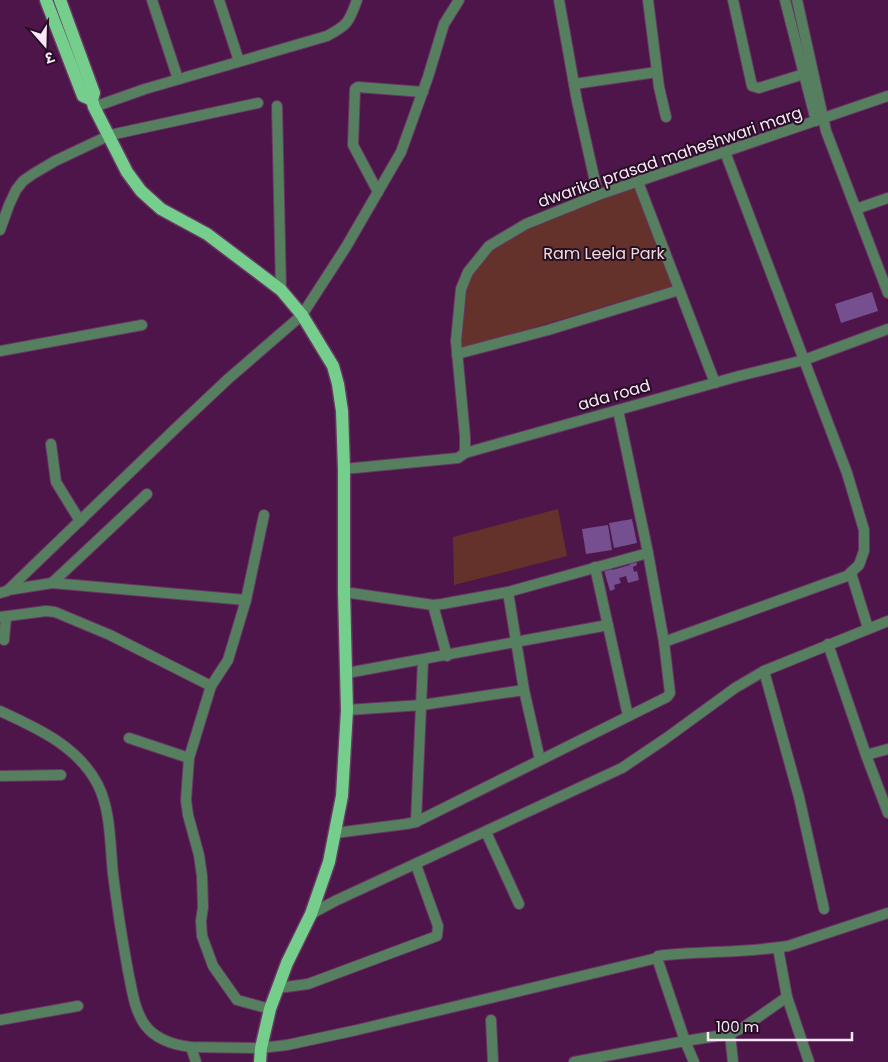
<svg xmlns="http://www.w3.org/2000/svg" width="888" height="1062" font-family="Poppins,'Noto Sans Devanagari',sans-serif">
<rect width="100%" height="100%" fill="#4d1549"/>
<g fill="#64322a">
<polygon points="636,188 673,286 462,349 461,340 466,281 489,246 538,221"/>
<polygon points="558,509 567,556 454,585 453,537"/>
</g>
<g fill="#764f90">
<polygon points="872,292 878,311 841,323 835,304"/>
<polygon points="632,519 637,543 614,548 609,523"/>
<polygon points="608,525 612,550 586,554 582,529"/>
<polygon points="636,559 637,565 633,567 634,572 637,571 639,580 628,583 626,576 619,578 621,583 614,585 615,589 610,591 603,567 610,565 612,570 630,565 629,560"/>
</g>
<g fill="none" stroke-linecap="round" stroke-linejoin="round">
<g stroke="#693765" stroke-width="12">
<g id="minor">
<polyline points="152,0 178,79"/>
<polyline points="219,0 239,61"/>
<polyline points="559,0 577,101 598,195"/>
<polyline points="648,0 659,87 666,117"/>
<polyline points="733,0 752,86 759,88 804,74"/>
<polyline points="785,0 816,121"/>
<polyline points="797,0 826,131 888,293"/>
<polyline points="574,84 657,72"/>
<polyline points="277,106 281,290"/>
<path d="M94,107L145,89L327,36C348,25 349,22 357,0"/>
<polyline points="638,182 715,383"/>
<polyline points="378,192 353,145 355,89 358,87 423,92"/>
<polyline points="856,209 888,198"/>
<polyline points="0,230 9,205 16,190 23,181 33,174 55,161 110,135 258,103"/>
<polyline points="0,351 142,325"/>
<polyline points="457,354 548,330 679,290"/>
<polyline points="51,444 56,482 80,521"/>
<polyline points="465,453 465,436 456,341 461,289 468,272 489,246 526,224 598,195 888,96"/>
<polyline points="344,469 458,458 465,453 739,376 804,360 888,329"/>
<polyline points="264,515 246,600 228,660 211,686 189,758 186,800 188,815 199,855 202,876 203,907 201,921 202,936 213,966 237,1000 270,1009"/>
<polyline points="595,567 628,716"/>
<polyline points="851,573 868,628"/>
<polyline points="52,583 147,494"/>
<polyline points="8,590 52,583 246,600"/>
<polyline points="344,592 433,605 442,604 508,592 648,553"/>
<polyline points="508,592 524,690 540,760"/>
<polyline points="0,593 7,591 176,428 228,379 302,315 346,247 401,152 428,77 444,24 459,0"/>
<polyline points="433,605 447,656"/>
<polyline points="0,617 46,611 55,612 110,635 211,686"/>
<polyline points="4,640 6,617"/>
<polyline points="664,642 847,576 859,565 864,551 864,530 847,473 725,152"/>
<polyline points="828,644 866,755 888,813"/>
<polyline points="764,671 799,797 824,909"/>
<polyline points="347,673 608,625"/>
<polyline points="347,710 422,705 524,690"/>
<path d="M0,711C37,728 78,746 98,785C111,811 110,845 113,874C117,907 122,939 128,971C132,989 134,1010 145,1025C156,1040 174,1045 191,1047L261,1048L287,1045L357,1030L657,958"/>
<polyline points="129,738 189,758"/>
<polyline points="866,755 888,749"/>
<polyline points="0,776 61,775"/>
<polyline points="416,822 423,660"/>
<polyline points="486,832 519,904"/>
<polyline points="335,833 406,824 416,822 667,697 670,693 664,642 648,553 618,410"/>
<polyline points="311,914 335,901 622,768 665,739 735,688 764,671 888,621"/>
<polyline points="778,948 787,997 809,1062"/>
<polyline points="278,988 308,984 437,936 438,926 416,865"/>
<polyline points="0,1020 78,1006"/>
<polyline points="491,1020 493,1062"/>
<polyline points="730,1034 733,1062"/>
<polyline points="191,1047 196,1062"/>
<path d="M574,1062L685,1041L657,958L658,956C701,951 745,953 788,946L888,913"/>
<polyline points="694,1062 685,1041 730,1034 744,1027 787,997"/>
</g>
</g>
<g stroke="#693765" stroke-width="15">
<g id="major">
<polyline points="46,0 83,96 92,100"/>
<polyline points="60,0 94,93 92,100 94,107 127,172 141,191 161,209 207,234 281,290 302,315 333,366 338,384 342,411 344,469 344,592 347,710 342,796 329,862 311,914 287,963 270,1009 261,1048 260,1062"/>
</g>
</g>
<use href="#minor" stroke="#567f60" stroke-width="10"/>
<use href="#major" stroke="#76ce8d" stroke-width="12"/>
</g>
<g text-anchor="middle" dominant-baseline="central" stroke-width="4" stroke-linejoin="round" paint-order="stroke">
<g font-size="16" fill="#fce7f9" stroke="#260e24">
<text transform="translate(670 157) rotate(-19)">dwarika prasad maheshwari marg</text>
<text transform="translate(614 395) rotate(-16)">ada road</text>
</g>
<g font-size="16" fill="#f0dcd8" stroke="#260e24">
<text x="604" y="253">Ram Leela Park</text>
</g>
</g>
<g transform="translate(45 45) rotate(160)" stroke="#260e24" stroke-width="4" paint-order="stroke">
<path d="M0-4L9 19L0 12L-9 19Z" fill="#fce7f9"/>
<text y="-8" font-size="14" font-weight="bold" text-anchor="middle" fill="#fce7f9">उ</text>
</g>
<path d="M708 1032v8h144v-8" fill="none" stroke="#fce7f9" stroke-width="2.5"/>
<text x="716" y="1032" font-size="15" fill="#fce7f9" stroke="#260e24" stroke-width="4" paint-order="stroke">100 m</text>
</svg>
